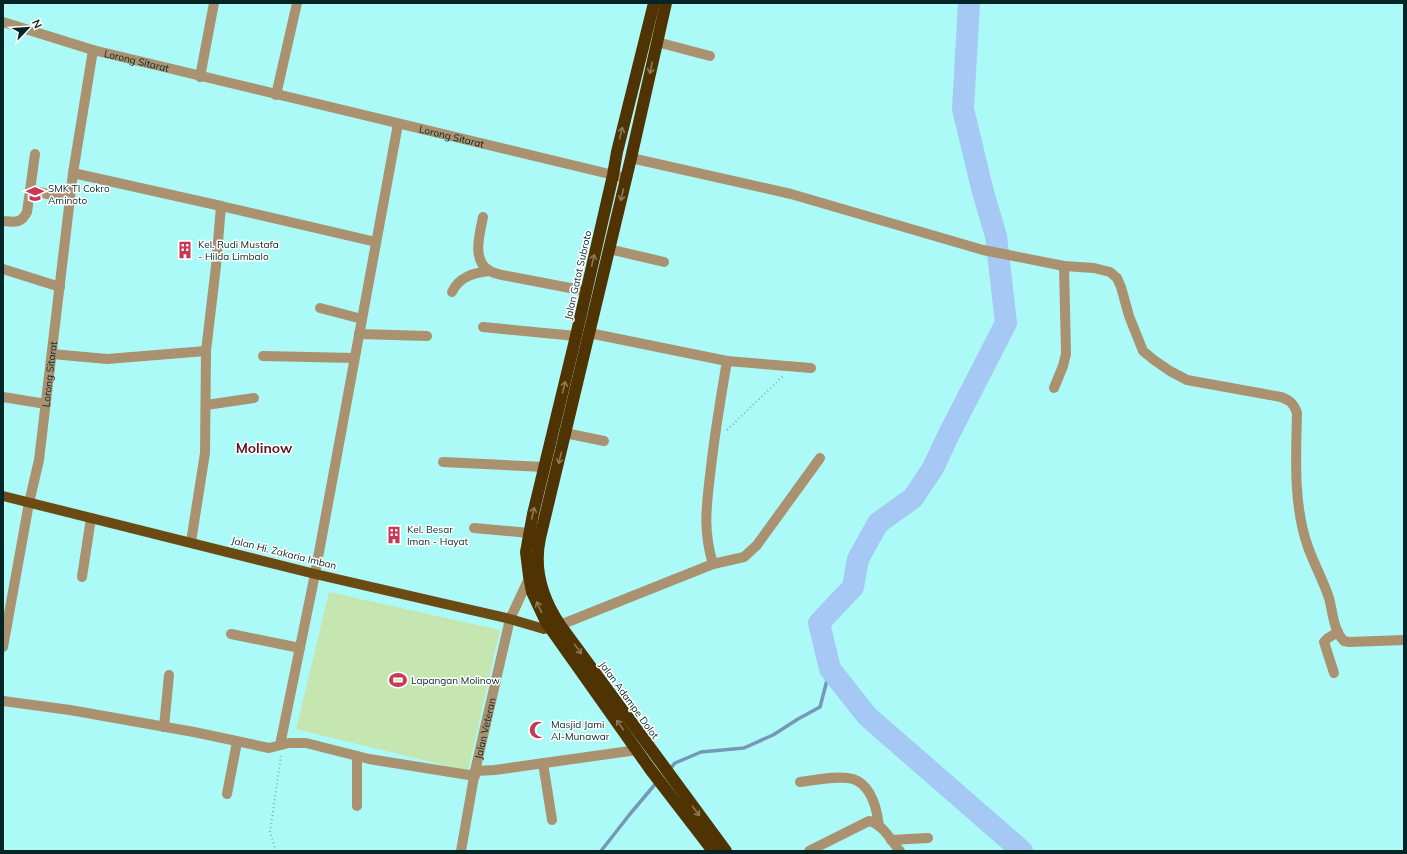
<svg xmlns="http://www.w3.org/2000/svg" width="1407" height="854" font-family="Mulish,sans-serif">
<rect width="100%" height="100%" fill="#acfaf8"/>
<polygon fill="#c5e6b0" points="329,592 500,630 468,771 296,729"/>
<g fill="none" stroke-linecap="round" stroke-linejoin="round">
<g stroke="#7598b6" stroke-width="3.5">
<polyline points="669,770 675,763 701,752 744,748 773,735 798,719 820,707 830,669"/>
<polyline points="601,851 630,814 657,782"/>
</g>
<polyline stroke="#a5c9f4" stroke-width="22" points="969,3 963,109 983,192 996,236 1006,323 948,436 933,468 913,498 878,523 858,559 853,587 819,623 830,669 867,716 1022,851"/>
<g stroke="#76b6b4" stroke-width="2" stroke-dasharray="1 3" stroke-linecap="butt">
<polyline points="727,430 783,376"/>
<polyline points="276,851 270,832 281,756"/>
</g>
<g stroke="#aa9170" stroke-width="10">
<polyline points="3,22 93,50"/>
<polyline points="657,42 710,56"/>
<polyline points="200,77 214,3"/>
<polyline points="276,95 297,3"/>
<path d="M631,158L791,194L983,250L1064,266L1094,268L1110,272L1117,278L1121,287L1129,316L1143,351L1154,360L1170,371L1187,380L1281,397C1289,400 1294,403 1297,413C1296,456 1293,505 1308,547C1314,564 1323,580 1329,598C1333,612 1333,630 1344,641L1349,642L1404,640"/>
<polyline points="73,173 221,206"/>
<polyline points="30,190 70,199"/>
<path d="M483,217C480,233 471,261 490,271C493,273 498,274 502,275L586,291"/>
<path d="M3,221C15,222 21,224 27,212L35,154"/>
<polyline points="609,249 664,262"/>
<polyline points="3,269 60,287"/>
<path d="M452,292C459,277 473,273 489,271"/>
<polyline points="320,308 362,319"/>
<polyline points="483,327 576,336"/>
<polyline points="589,333 727,361 811,368"/>
<polyline points="359,334 427,336"/>
<polyline points="52,354 107,359 206,351"/>
<polyline points="263,356 354,358"/>
<polyline points="1054,388 1063,366 1066,354 1064,266"/>
<polyline points="3,397 46,404"/>
<polyline points="206,405 254,398"/>
<polyline points="565,433 604,441"/>
<polyline points="443,462 544,467"/>
<polyline points="474,528 529,533"/>
<polyline points="191,542 205,453 206,351 216,266 221,206 376,242"/>
<path d="M713,564C702,528 707,503 711,467C715,431 721,396 727,361"/>
<polyline points="82,577 91,518"/>
<polyline points="560,625 698,570 713,564 744,557 757,545 820,458"/>
<polyline points="231,634 300,648"/>
<path id="s1" d="M3,647L29,503L39,460L73,173L93,50L626,178"/>
<polyline points="1334,673 1324,642 1328,638 1338,632"/>
<polyline points="3,701 70,710 194,732 269,748 289,743 306,743 369,759 475,776"/>
<polyline points="164,727 169,675"/>
<polyline points="280,745 315,574 398,124"/>
<polyline points="543,763 552,820"/>
<polyline points="475,771 495,770 637,750"/>
<path d="M800,782C815,780 839,775 853,779C871,785 877,809 879,826"/>
<polyline points="227,794 237,742"/>
<polyline points="357,806 357,756"/>
<polyline points="891,840 928,838"/>
<path id="s2" d="M461,851L475,771L510,619L531,574"/>
<path d="M809,851L869,821C883,824 891,841 900,851"/>
</g>
<polyline stroke="#6c4a13" stroke-width="10" points="3,496 315,574 510,619 544,629 556,626"/>
<g stroke="#503302" stroke-width="12">
<polyline points="654,3 617,152 613,175 576,336 533,514 526,552 529,576 532,592 546,622 650,769 713,851"/>
<path d="M666,3L631,158L540,538C533,570 542,598 560,625L726,851"/>
</g>
</g>
<defs><path id="oneway-shaft" d="M-6 0H5M1.5-3L5.5 0L1.5 3" fill="none" stroke-width="1.6" stroke-linecap="round" stroke-linejoin="round"/></defs>
<g stroke="#8d7a5b">
<use href="#oneway-shaft" transform="translate(651 68) rotate(102)"/>
<use href="#oneway-shaft" transform="translate(621 133) rotate(-76)"/>
<use href="#oneway-shaft" transform="translate(622 195) rotate(103)"/>
<use href="#oneway-shaft" transform="translate(593 260) rotate(-77)"/>
<use href="#oneway-shaft" transform="translate(564 387) rotate(-76)"/>
<use href="#oneway-shaft" transform="translate(560 458) rotate(104)"/>
<use href="#oneway-shaft" transform="translate(533 513) rotate(-77)"/>
<use href="#oneway-shaft" transform="translate(539 607) rotate(-115)"/>
<use href="#oneway-shaft" transform="translate(578 649) rotate(54)"/>
<use href="#oneway-shaft" transform="translate(620 725) rotate(-125)"/>
<use href="#oneway-shaft" transform="translate(696 811) rotate(54)"/>
</g>
<defs>
<g id="school-bare" transform="scale(1.38)"><path d="M0-5L7-2L0 1L-7-2ZM-4 1L0 2.5L4 1V4Q0 6-4 4Z" fill="#c83855" stroke="#fff" stroke-width="2.5" paint-order="stroke"/></g>
<g id="building-bare" transform="scale(1.38)"><path d="M-4-6H4V6H1V3H-1V6H-4ZM-2.5-4.3h1.7v1.8h-1.7ZM.8-4.3h1.7v1.8H.8ZM-2.5-1h1.7V.8h-1.7ZM.8-1h1.7V.8H.8Z" fill="#c83855" stroke="#fff" stroke-width="2.5" paint-order="stroke"/></g>
<g id="stadium-bare" transform="scale(1.38)"><path d="M0-5a6.5 5 0 1 0 0 10a6.5 5 0 1 0 0-10ZM-3.5-1.8h7v3.6h-7Z" fill="#c83855" stroke="#fff" stroke-width="2.5" paint-order="stroke"/></g>
<g id="mosque-bare" transform="scale(1.38)"><path d="M3.5-4.9A6 6 0 1 0 3.5 4.9A5 5 0 1 1 3.5-4.9Z" fill="#c83855" stroke="#fff" stroke-width="2.5" paint-order="stroke"/></g>
</defs>
<g fill-rule="evenodd">
<use href="#school-bare" x="35" y="194"/>
<use href="#building-bare" x="185" y="250"/>
<use href="#building-bare" x="394" y="535"/>
<use href="#stadium-bare" x="398" y="680"/>
<use href="#mosque-bare" x="538" y="730"/>
</g>
<g text-anchor="middle" dominant-baseline="central" stroke-width="3" stroke-linejoin="round" paint-order="stroke">
<g font-size="10" fill="#042525" stroke="#fff">
<text stroke="none"><textPath href="#s1" startOffset="649">Lorong Sitarat</textPath></text>
<text stroke="none"><textPath href="#s1" startOffset="973">Lorong Sitarat</textPath></text>
<text transform="translate(578 275) rotate(-77)">Jalan Gatot Subroto</text>
<text stroke="none"><textPath href="#s1" startOffset="277">Lorong Sitarat</textPath></text>
<text transform="translate(284 553) rotate(14)">Jalan Hi. Zakaria Imban</text>
<text transform="translate(629 700) rotate(54)">Jalan Adampe Dolot</text>
<text stroke="none"><textPath href="#s2" startOffset="125">Jalan Veteran</textPath></text>
</g>
<g font-size="10" fill="#042525" stroke="#fff" text-anchor="start">
<text x="48" y="188">SMK TI Cokro<tspan x="48" dy="12">Aminoto</tspan></text>
<text x="198" y="244">Kel. Rudi Mustafa<tspan x="198" dy="12">- Hilda Limbalo</tspan></text>
<text x="407" y="529">Kel. Besar<tspan x="407" dy="12">Iman - Hayat</tspan></text>
<text x="411" y="680">Lapangan Molinow</text>
<text x="551" y="724">Masjid Jami<tspan x="551" dy="12">Al-Munawar</tspan></text>
</g>
<g font-size="14" font-weight="bold" fill="#5b1523" stroke="#fff">
<text x="264" y="448">Molinow</text>
</g>
</g>
<rect width="1407" height="854" fill="none" stroke="#042525" stroke-width="8"/>
<g transform="translate(28 28) rotate(65)" stroke="#ffffff" stroke-width="3" paint-order="stroke">
<path d="M0-3L7 15L0 10L-7 15Z" fill="#042525"/>
<text y="-6" font-size="11" font-weight="bold" text-anchor="middle" fill="#042525">N</text>
</g>
</svg>
